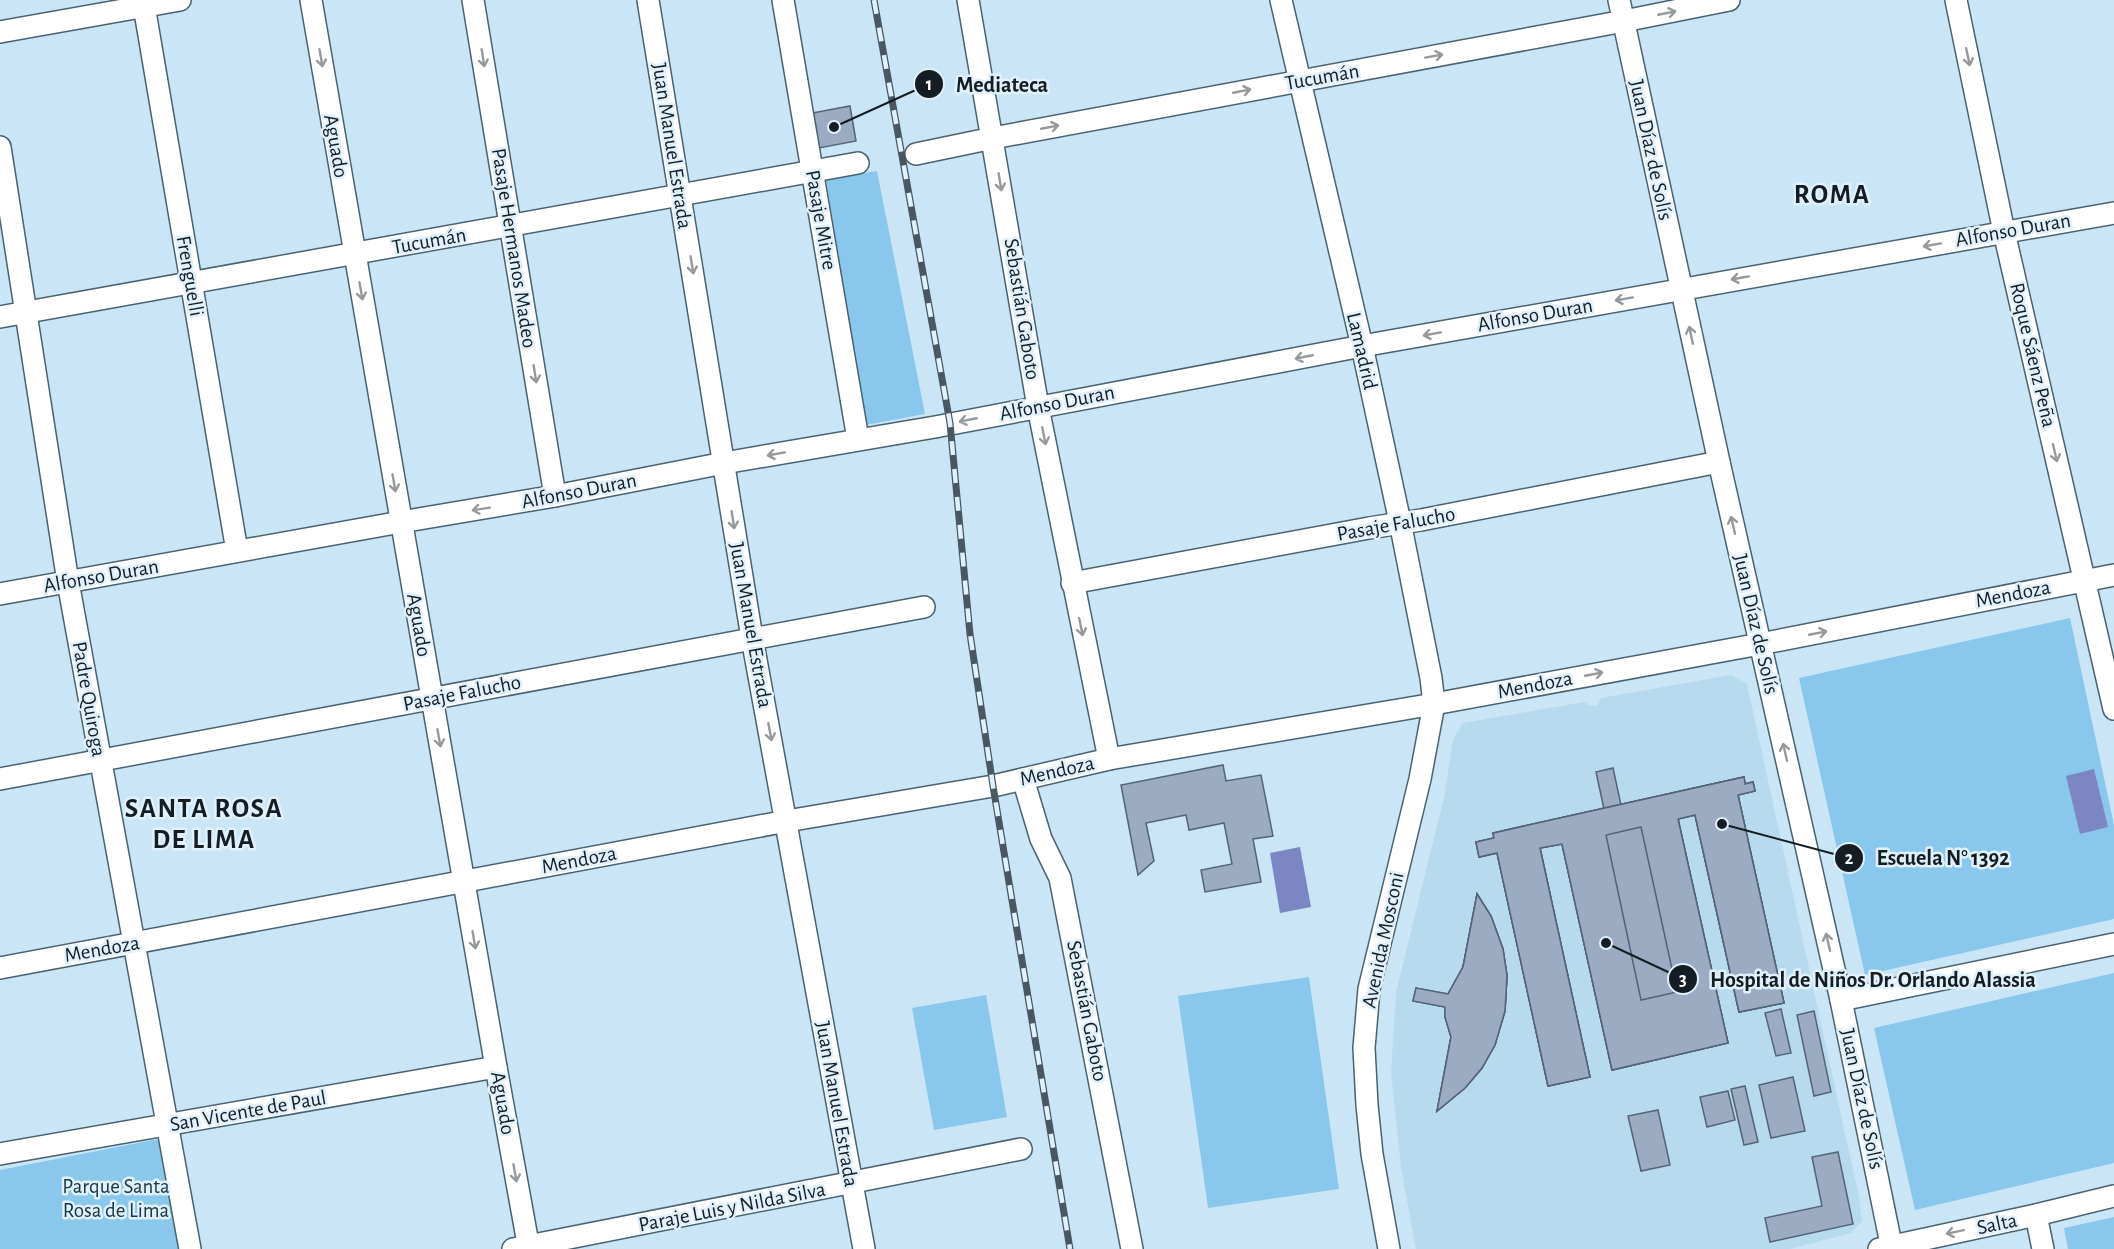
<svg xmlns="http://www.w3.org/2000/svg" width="2114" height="1249" font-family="'Alegreya Sans',sans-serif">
<rect width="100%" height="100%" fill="#cae6f6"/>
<polygon fill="#b8daef" points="1731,675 1747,684 1859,1197 1862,1221 1851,1233 1790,1249 1416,1249 1401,1168 1391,1072 1396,992 1444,798 1453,739 1463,723 1584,702 1591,706 1597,706 1601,698"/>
<g fill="#89c8ec">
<polygon points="877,171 925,414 866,425 826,179"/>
<polygon points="2070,618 2114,825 2114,919 1865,975 1799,678"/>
<polygon points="2114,973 2114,1163 1915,1210 1874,1028"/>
<polygon points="1309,977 1339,1189 1208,1208 1178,996"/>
<polygon points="986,995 1007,1117 934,1130 912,1008"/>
<polygon points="158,1139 179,1249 0,1249 0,1170"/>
<polygon points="2114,1217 2114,1249 2068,1249 2064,1228"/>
</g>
<g fill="#7c86c3">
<polygon points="2094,769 2108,827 2080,834 2066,776"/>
<polygon points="1300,847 1311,907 1280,913 1270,853"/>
</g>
<g fill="#9bacc2" stroke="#546478" stroke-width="1.5" fill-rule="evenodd">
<polygon points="850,106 856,141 819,148 812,113"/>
<polygon points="1223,765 1226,781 1261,775 1273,836 1253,839 1261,882 1205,892 1201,870 1232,864 1224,823 1189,830 1186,815 1146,823 1154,861 1138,875 1121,785"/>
<polygon points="1613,768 1621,805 1604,809 1596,772"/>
<polygon points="1744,777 1745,784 1753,782 1755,791 1738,795 1784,1003 1739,1012 1695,815 1678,819 1728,1043 1612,1070 1562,844 1540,848 1590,1077 1548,1086 1497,853 1479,857 1476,842 1494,838 1493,833"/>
<polygon points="1744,777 1745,784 1753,782 1755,791 1738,795 1784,1003 1739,1012 1695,815 1678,819 1728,1043 1612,1070 1562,844 1540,848 1590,1077 1548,1086 1497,853 1479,857 1476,842 1494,838 1493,833"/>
<path d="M1744,777L1745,784L1753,782L1755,791L1738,795L1784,1003L1739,1012L1695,815L1678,819L1728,1043L1612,1070L1562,844L1540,848L1590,1077L1548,1086L1497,853L1479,857L1476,842L1494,838L1493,833ZM1641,827L1677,992L1641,1000L1606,835Z"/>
<polygon points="1477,894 1491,916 1503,949 1507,976 1505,1011 1495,1045 1482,1068 1465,1088 1437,1111 1451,1037 1445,1017 1445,1007 1413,1001 1416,988 1448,994 1463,967"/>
<polygon points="1477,894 1491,916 1503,949 1507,976 1505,1011 1495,1045 1482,1068 1465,1088 1437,1111 1451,1037 1445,1017 1448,994 1463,967"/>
<polygon points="1477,894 1491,916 1503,949 1507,976 1505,1011 1495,1045 1482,1068 1465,1088 1437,1111 1451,1037 1445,1017 1445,1007 1413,1001 1416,988 1448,994 1463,967"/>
<polygon points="1781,1009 1791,1053 1776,1056 1765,1013"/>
<polygon points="1814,1011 1831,1092 1814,1096 1797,1015"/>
<polygon points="1793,1077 1805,1131 1771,1138 1759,1085"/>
<polygon points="1745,1086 1758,1142 1744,1145 1731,1089"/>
<polygon points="1728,1091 1735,1120 1707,1127 1700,1097"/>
<polygon points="1658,1110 1670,1165 1641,1171 1628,1116"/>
<polygon points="1838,1152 1853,1224 1770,1242 1765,1218 1822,1206 1812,1157"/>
</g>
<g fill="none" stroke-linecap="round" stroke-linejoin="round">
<g stroke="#49626f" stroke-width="24">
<g id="minor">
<polyline points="143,0 237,551"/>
<polyline points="311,0 496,1067 529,1249"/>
<polyline points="473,0 555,496"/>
<polyline points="648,0 752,638 864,1249"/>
<polyline points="783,0 858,439"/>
<polyline points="968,0 1038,407 1109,759"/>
<polyline points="1281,0 1362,346 1400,522 1431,678 1434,704 1420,779 1369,989 1364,1048 1367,1105 1372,1154 1389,1249"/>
<polyline points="1619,0 1719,462 1841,1000 1892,1249"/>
<polyline points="1956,0 2004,232 2114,709"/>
<polyline points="0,32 180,0"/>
<polyline points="0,147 68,582 190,1249"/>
<polyline points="916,154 993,138 1624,21 1729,0"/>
<polyline points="0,317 858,163"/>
<polyline points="1072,583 1369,528 1421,520 1719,462"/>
<polyline points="0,594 401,522 555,496 724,463 935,427 1362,346 2114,213"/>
<polyline points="0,779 924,607"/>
<polyline points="1023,779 1041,839 1060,878 1132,1249"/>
<polyline points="0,968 787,821 993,786 1109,759 1434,704 1760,644 2114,575"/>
<polyline points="1841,1000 2114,944"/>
<polyline points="0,1154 496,1067"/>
<polyline points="2036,1215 2043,1249"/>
<polyline points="513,1249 1021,1149"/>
<polyline points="1879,1249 2036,1215 2114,1196"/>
</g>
</g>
<use href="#minor" stroke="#fff" stroke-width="21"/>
<g stroke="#485760" stroke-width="7">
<polyline id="rail" points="874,0 950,423 970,634 993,786 1070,1249"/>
</g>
<use href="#rail" stroke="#e0f1fb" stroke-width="4.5" stroke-dasharray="14" stroke-linecap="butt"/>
</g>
<defs><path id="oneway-shaft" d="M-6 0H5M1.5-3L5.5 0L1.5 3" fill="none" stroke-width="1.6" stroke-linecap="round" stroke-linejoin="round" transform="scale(1.5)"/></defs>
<g stroke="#95999c">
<use href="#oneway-shaft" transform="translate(1667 13) rotate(-11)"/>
<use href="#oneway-shaft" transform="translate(1434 56) rotate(-10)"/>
<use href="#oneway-shaft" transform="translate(1968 57) rotate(78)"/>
<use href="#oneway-shaft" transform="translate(321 58) rotate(80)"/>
<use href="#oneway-shaft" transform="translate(483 58) rotate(81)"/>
<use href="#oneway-shaft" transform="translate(1242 91) rotate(-11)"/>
<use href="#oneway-shaft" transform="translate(1050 127) rotate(-11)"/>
<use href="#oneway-shaft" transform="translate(1000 182) rotate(81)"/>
<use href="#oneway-shaft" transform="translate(1932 245) rotate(170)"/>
<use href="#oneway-shaft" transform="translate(692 265) rotate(81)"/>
<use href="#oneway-shaft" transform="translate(1740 278) rotate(170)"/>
<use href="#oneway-shaft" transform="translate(361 291) rotate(80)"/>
<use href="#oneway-shaft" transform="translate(1624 299) rotate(170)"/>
<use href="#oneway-shaft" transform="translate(1432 334) rotate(170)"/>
<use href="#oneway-shaft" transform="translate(1691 335) rotate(-102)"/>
<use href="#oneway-shaft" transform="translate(1304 357) rotate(169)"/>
<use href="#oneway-shaft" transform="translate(535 374) rotate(81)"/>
<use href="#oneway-shaft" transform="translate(968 420) rotate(169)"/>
<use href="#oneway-shaft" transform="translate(1044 436) rotate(79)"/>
<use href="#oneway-shaft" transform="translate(2055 453) rotate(77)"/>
<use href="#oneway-shaft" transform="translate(776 454) rotate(170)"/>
<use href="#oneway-shaft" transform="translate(394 483) rotate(80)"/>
<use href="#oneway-shaft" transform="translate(481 509) rotate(171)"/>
<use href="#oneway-shaft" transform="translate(733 520) rotate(81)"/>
<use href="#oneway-shaft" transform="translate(1733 525) rotate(-103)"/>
<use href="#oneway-shaft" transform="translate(1081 627) rotate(78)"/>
<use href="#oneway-shaft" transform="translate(1818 633) rotate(-11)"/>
<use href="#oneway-shaft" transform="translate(1594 674) rotate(-11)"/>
<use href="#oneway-shaft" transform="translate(770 732) rotate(79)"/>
<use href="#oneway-shaft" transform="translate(439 738) rotate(80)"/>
<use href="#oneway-shaft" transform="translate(1785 752) rotate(-103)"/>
<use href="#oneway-shaft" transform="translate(474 940) rotate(80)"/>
<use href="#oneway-shaft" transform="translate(1828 942) rotate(-103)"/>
<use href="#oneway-shaft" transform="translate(515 1173) rotate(80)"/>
<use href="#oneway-shaft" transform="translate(1955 1232) rotate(168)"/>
</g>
<g text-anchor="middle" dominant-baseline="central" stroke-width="5" stroke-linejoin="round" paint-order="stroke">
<g font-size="21" fill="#131d23" stroke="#e0f1fb">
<text transform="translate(1322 77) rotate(-10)">Tucumán</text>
<text transform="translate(336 146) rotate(80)">Aguado</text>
<text transform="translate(672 146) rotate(81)">Juan Manuel Estrada</text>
<text transform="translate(1651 150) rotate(78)">Juan Díaz de Solís</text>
<text transform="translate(821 220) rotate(80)">Pasaje Mitre</text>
<text transform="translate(2013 230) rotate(-10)">Alfonso Duran</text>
<text transform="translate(429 241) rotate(-10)">Tucumán</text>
<text transform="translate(514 248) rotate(81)">Pasaje Hermanos Madeo</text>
<text transform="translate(190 276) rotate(80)">Frenguelli</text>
<text transform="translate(1022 309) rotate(81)">Sebastián Gaboto</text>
<text transform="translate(1535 315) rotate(-10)">Alfonso Duran</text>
<text transform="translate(1362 351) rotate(77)">Lamadrid</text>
<text transform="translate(2033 355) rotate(77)">Roque Sáenz Peña</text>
<text transform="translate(1057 403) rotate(-11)">Alfonso Duran</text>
<text transform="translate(579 491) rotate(-11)">Alfonso Duran</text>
<text transform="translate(1396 524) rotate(-10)">Pasaje Falucho</text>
<text transform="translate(101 576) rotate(-10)">Alfonso Duran</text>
<text transform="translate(2013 594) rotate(-11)">Mendoza</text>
<text transform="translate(1756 624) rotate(77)">Juan Díaz de Solís</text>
<text transform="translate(419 625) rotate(80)">Aguado</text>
<text transform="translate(751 625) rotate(80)">Juan Manuel Estrada</text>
<text transform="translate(1535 685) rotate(-11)">Mendoza</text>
<text transform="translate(462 693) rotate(-11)">Pasaje Falucho</text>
<text transform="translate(89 699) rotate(80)">Padre Quiroga</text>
<text transform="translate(1057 771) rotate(-13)">Mendoza</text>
<text transform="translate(579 860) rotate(-11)">Mendoza</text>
<text transform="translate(1383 940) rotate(-78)">Avenida Mosconi</text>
<text transform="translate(102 949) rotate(-10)">Mendoza</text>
<text transform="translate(1087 1011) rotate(79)">Sebastián Gaboto</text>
<text transform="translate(1862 1099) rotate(78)">Juan Díaz de Solís</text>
<text transform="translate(503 1103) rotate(80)">Aguado</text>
<text transform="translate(837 1104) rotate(80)">Juan Manuel Estrada</text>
<text transform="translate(248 1111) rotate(-10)">San Vicente de Paul</text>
<text transform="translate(732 1207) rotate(-11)">Paraje Luis y Nilda Silva</text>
<text transform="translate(1997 1224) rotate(-12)">Salta</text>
</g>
<g font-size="21" fill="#153647" stroke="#e0f1fb">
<text x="116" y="1186">Parque Santa<tspan x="116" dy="24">Rosa de Lima</tspan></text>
</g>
<g font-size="27" font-weight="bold" letter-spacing="1.5" fill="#131d23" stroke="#e0f1fb">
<text x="1832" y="194">ROMA</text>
<text x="204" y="808">SANTA ROSA<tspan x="204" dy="31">DE LIMA</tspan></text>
</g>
</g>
<path fill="none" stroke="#131d23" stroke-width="2" d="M834 127L929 84M1722 824L1849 858M1606 943L1683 979"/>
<g fill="#131d23" stroke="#e0f1fb" stroke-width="2">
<circle cx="834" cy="127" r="6"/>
<circle cx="1722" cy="824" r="6"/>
<circle cx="1606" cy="943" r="6"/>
<circle cx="929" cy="84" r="15"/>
<circle cx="1849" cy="858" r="15"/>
<circle cx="1683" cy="979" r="15"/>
</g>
<g font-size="18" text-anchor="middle" font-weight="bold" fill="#fff">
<text x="929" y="90">1</text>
<text x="1849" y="864">2</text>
<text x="1683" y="985">3</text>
</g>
<g font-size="22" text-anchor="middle" font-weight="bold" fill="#131d23" stroke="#e0f1fb" stroke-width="5" stroke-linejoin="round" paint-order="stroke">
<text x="1002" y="92">Mediateca</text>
<text x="1943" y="865">Escuela N° 1392</text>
<text x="1873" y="987">Hospital de Niños Dr. Orlando Alassia</text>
</g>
</svg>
